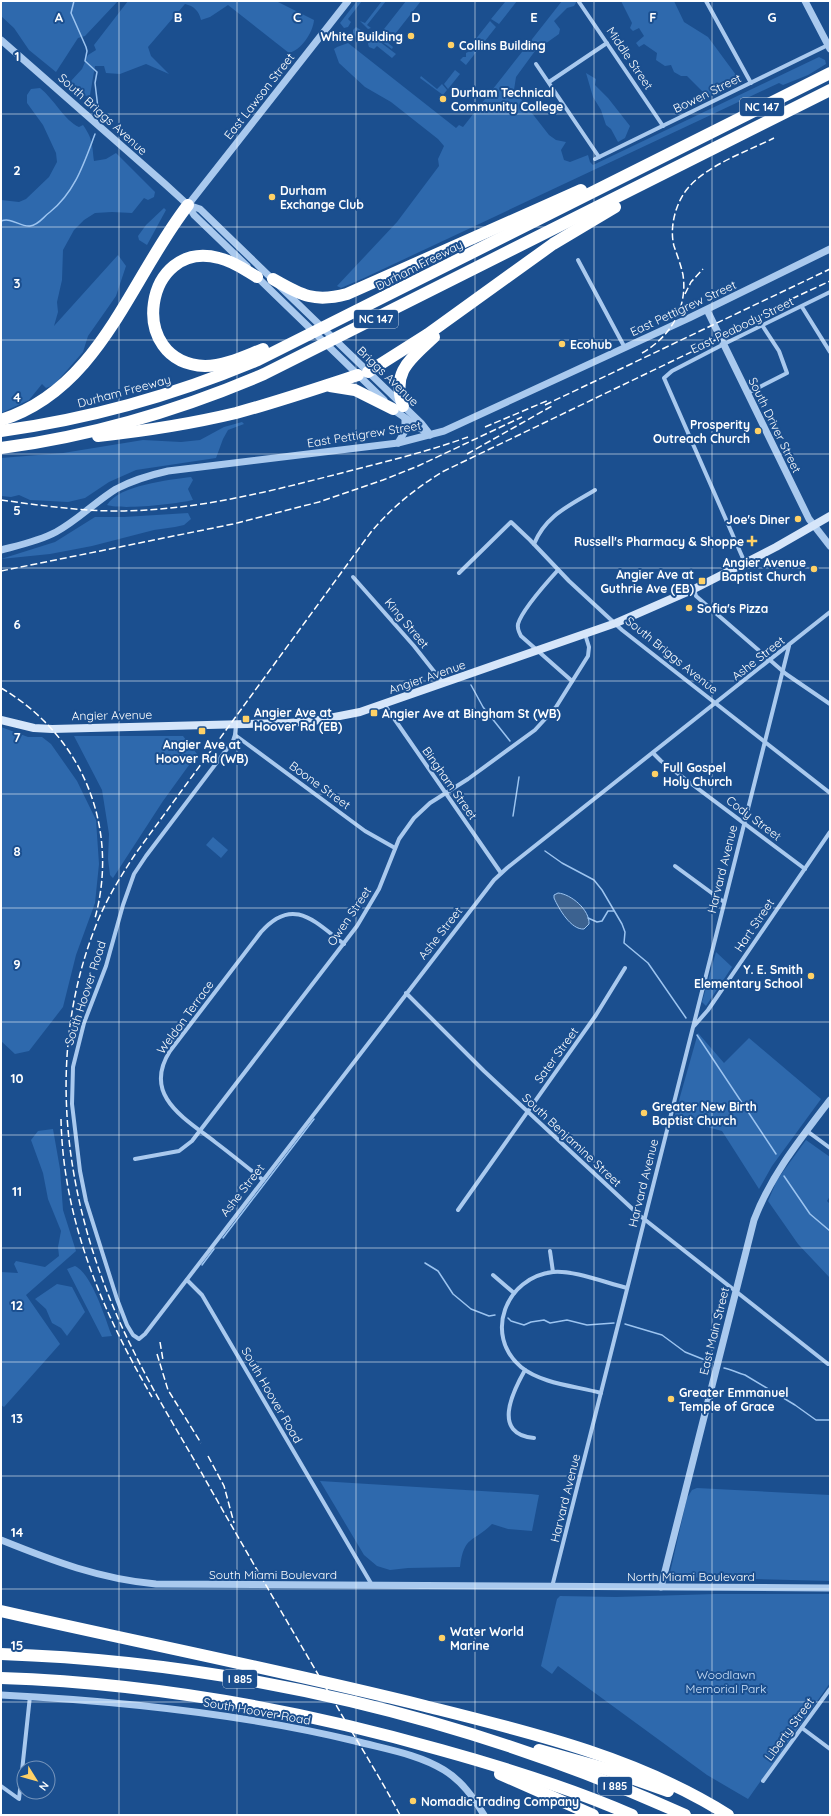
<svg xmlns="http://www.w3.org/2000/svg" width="831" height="1816" font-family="Quicksand,sans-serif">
<rect width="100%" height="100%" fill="#1b4f8f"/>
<g fill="#2e69ad">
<polygon points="1,1 118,1 85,36 78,38 56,72 29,50 14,28 1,16"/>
<path d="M128,1H276L314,20C313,33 301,50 289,53L228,5L210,17L201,20C199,11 194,6 185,4L148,47L151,56L169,74L146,64L120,74L106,73L104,66H95L90,95L86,96L70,82L82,69L88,55L96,50L94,45Z"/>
<polygon points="357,1 362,1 348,19 351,22 348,27 344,28 340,23"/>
<polygon points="382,1 386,1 367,25 371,28 368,29 360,21 365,23"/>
<polygon points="406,1 421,1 388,43 393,47 392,49 377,38"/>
<polygon points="503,1 517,1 499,24 491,19 505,2"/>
<polygon points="562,1 577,1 574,6 567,8 554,21 560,29 559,34 535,51 516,77 514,90 549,135 556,140 566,142 561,150 564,160 570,162 588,155 590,162 593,165 819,57 825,60 826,64 808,75 783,85 779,83 364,278 341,288 337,286 397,222 439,166 438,159 444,146 438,139 391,102 365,87 339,63 334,49 337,47 348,43 456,128 459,125 463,127"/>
<polygon points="621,1 674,1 684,22 708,37 736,75 734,82 708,97 687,76 681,76 674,72 671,65 665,66 656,60 657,53 644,44 639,47 636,43 644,36 639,28 633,31 630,28 632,23"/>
<polygon points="490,21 496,27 466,65 460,60 463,57 466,57 466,53 470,51 470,48 473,48 474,44 477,42 475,40"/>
<polygon points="356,27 364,32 363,38 359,39 353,35 353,30"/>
<polygon points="376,39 396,54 392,58 377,46 374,49 369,47 368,44 369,40"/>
<polygon points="455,70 460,74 448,89 444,84"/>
<polygon points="586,73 596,79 595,85 608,98 630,126 625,138 618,142 611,129 606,125 601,110 593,97"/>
<polygon points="421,76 437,89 442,84 447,90 443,95 420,78"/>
<path d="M40,88C54,99 65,121 79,127L83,125C93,139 92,145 94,161L106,159L116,153L155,192L154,197L148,200L144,198L132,213L112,212L95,213L84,220L74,230L63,250L62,280L57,302L58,312L54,326L118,255L126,266L116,296L88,336L83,352L54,385L46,388L42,384L29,400L1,413V200L19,202L26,199L49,177L57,162L56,153L43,125L27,103V95L31,89Z"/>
<polygon points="164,208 166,210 147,245 139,240 138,236 146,225"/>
<polygon points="242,422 244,424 228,430 223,439 216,458 136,470 109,482 85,498 68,502 30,500 19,495 11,497 1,496 1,458 63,453 143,440 181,442 200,440 224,427"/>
<path d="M191,477L193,480L188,489L193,500C175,504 123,510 107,505C119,485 169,480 191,477Z"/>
<polygon points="188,513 191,519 184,525 175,527 154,530 92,546 50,554 1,559 55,542 95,517 124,517"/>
<polygon points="1,727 28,737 42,737 51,744 77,781 96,820 99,864 95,903 76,955 63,1007 29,1051 15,1054 1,1041"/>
<polygon points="74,736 183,736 197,754 163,801 113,878 110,875 108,859 109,834 102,790"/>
<polygon points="213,837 228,850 221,858 206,845"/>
<polygon points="716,952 732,967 706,1006 702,1002"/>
<polygon points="698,1033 724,1063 749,1038 821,1099 772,1166 759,1189 722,1131 674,1118"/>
<polygon points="53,1129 60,1169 63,1210 76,1251 26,1295 60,1344 4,1407 1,1405 1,1272 18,1273 14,1264 16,1261 45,1267 59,1256 58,1247 61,1231 48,1199 43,1173 31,1140 38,1131"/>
<polygon points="806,1140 830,1157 830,1196 827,1201 830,1204 830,1278 798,1244 768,1201 777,1180"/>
<path d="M75,1266C92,1274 105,1318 112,1336L102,1337L67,1269Z"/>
<polygon points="57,1284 72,1287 85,1312 67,1336 61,1328 52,1323 46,1309 35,1299"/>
<path d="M320,1481L531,1494L539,1495L532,1531L508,1529L492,1524C473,1543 464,1535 460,1567L408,1568L390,1570L377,1566L364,1555Z"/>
<polygon points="697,1488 830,1495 830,1581 669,1577 687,1498 692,1490"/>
<polygon points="715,1594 830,1594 830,1683 748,1799 707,1775 558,1666 552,1674 541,1666 557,1599 560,1596 616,1597"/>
</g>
<path fill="#3c6290" stroke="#9cc4f0" d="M558,893C571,894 590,910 589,924L584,929C571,930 559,909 554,898V895Z"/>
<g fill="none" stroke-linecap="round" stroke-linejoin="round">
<g stroke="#9cc4f0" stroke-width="1.5">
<polyline points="74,1 71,13 86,47 87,51 85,61 97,72 95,83 98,108"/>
<path d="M1,221C12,217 20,227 30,226C39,225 43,217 50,212C75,192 84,163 95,134"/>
<polyline points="471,685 483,707 510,741"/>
<polyline points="513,816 519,777"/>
<polyline points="545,851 562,863 594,880 602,890 622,924 625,932 624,943 648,963 686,1018"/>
<polyline points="588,918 597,922 602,921 608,911 614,911"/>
<polyline points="697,1035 776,1154"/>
<polyline points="784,1176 810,1214 830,1231"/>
<polyline points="223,1238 314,1119"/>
<polyline points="425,1263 438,1271 453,1294 471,1309 489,1316 495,1315"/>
<polyline points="202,1265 214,1249"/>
<polyline points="508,1318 511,1321 524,1325 531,1322 544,1320 550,1323 567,1320 587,1325 614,1323"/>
<polyline points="625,1324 662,1335 685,1352 710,1362"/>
<path d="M724,1368C731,1369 737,1373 745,1375L795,1405L816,1420H830"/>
</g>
<g stroke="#a9c9ee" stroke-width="4">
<polyline points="706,1 751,83"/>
<polyline points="579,2 663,126"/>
<polyline points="536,64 599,157"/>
<polyline points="549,82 607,43"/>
<polyline points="595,159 828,45"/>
<polyline points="578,260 625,348"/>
<polyline points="802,307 830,352"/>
<polyline points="748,393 787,373 779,351 762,325"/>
<path d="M534,544C546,515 569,506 595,490"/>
<polyline points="745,563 664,378 672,371 724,344 830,292"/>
<path d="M558,570C548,581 522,610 518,624C517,629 519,632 521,636L572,681"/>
<polyline points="459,573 511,522 530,540 569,581 622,630 830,793"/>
<polyline points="353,577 414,646 444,684"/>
<polyline points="694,589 696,596 786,674 830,704"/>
<polyline points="384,704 501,873"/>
<polyline points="236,725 235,735 233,741 146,856 134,874 123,905 106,966 84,1023 73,1067 72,1104 80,1171 86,1201 117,1299 127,1325 133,1335 139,1339 145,1334 494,880 507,868 830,612"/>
<polyline points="235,735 365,831 395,848"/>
<polyline points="653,753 661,761 805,869"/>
<polyline points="675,866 724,902"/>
<polyline points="406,993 484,1071 639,1215 828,1364"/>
<polyline points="694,1026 708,1010 830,832"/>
<polyline points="807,1131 830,1148"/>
<polyline points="135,1159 179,1151 192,1141 357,926 379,889 399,839 414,818 430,803 468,779 535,730 556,707 588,656 589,647 585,634"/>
<path d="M263,1180C247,1167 231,1154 215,1142C184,1118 142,1095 170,1051L261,932C293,896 314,921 344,944"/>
<polyline points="458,1210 596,1015 625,968"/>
<polyline points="550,1251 553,1272"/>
<polyline points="493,1275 514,1293"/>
<polyline points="187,1280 202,1295 372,1585"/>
<path d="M525,1370C512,1393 492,1434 534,1438"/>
<path d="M601,1393C576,1386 542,1384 521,1367C483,1335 506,1277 553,1272C574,1270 606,1283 627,1288"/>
<polyline points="552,1587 789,646"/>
<polyline points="802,1728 830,1749"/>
<polyline points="763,1781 830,1689"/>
<polyline points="1,1786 19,1799 30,1696"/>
</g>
<g stroke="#a9c9ee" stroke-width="7">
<polyline points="805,1 830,49"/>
<polyline points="1,40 165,184 188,205 194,215 247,266"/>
<polyline points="188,205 200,209 421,423 428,432"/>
<polyline points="188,205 348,1"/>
<polyline points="255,275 384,400"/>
<polyline points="707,310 809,519 830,546"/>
<polyline points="391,408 430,435"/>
<polyline points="398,443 405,431 405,419"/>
<path d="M1,550C20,545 39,541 56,532C78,520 95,502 116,489C133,480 150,475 168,471L398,443L444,431L689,318L830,249"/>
<path d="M1,1540C53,1561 100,1579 156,1584L830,1588"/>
<path d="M661,1587L754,1220C771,1175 801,1138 830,1100"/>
<path d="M1,1695C120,1701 239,1713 355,1741C385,1749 418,1754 444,1770C462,1781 473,1797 484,1815"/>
</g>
<polyline stroke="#d6e6fa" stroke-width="8" points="1,720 34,728 52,729 288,723 314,721 360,712 616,623 694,589 776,547 830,516"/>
<g stroke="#fff" stroke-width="12">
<path d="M257,277C245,270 233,261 219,258C144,238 125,363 205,366C225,366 245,356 263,349"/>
<path d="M273,279C301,295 314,303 347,294L581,190"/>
<polyline points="368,372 428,334 553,244 615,207"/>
<polyline points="330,386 355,390 393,409"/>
<path d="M403,406C391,371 411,359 434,337"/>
<path d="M1,420C100,389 130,279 188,205"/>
<path d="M1,431C90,419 175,395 258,360L830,73"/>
<path d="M98,436C145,431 190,424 236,413C277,402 318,388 358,375"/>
<path d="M1,448C92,436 180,410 264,374L830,90"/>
<path d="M1,1611C142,1643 284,1671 425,1706C529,1732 636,1757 728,1815"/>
<path d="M1,1654C236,1662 470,1718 685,1815"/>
<path d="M1,1678C150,1683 297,1709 441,1750C506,1768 570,1788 632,1815"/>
<polyline points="539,1750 603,1768 668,1791"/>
<polyline points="500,1774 593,1815"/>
</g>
<g stroke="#fff" stroke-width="1.5" stroke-dasharray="7 3" stroke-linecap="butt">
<polyline points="685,294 691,282 703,269"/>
<path d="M642,353C670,337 688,308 683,275C681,265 677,255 674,246C669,227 676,202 688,188C707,165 748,151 774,138"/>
<polyline points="545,405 830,269"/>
<polyline points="485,427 549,400"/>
<polyline points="467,454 552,406"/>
<path d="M1,500C30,504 59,508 88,510C176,516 264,493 349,471C389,461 429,451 468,437"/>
<polyline points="1,571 233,524 319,502 383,480 418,466 522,417"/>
<path d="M1,688C82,735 120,827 95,918"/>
<path d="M61,1119C63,1220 102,1311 152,1397"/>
<polyline points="160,1342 163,1360"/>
<polyline points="157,1354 168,1390 201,1443"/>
<polyline points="208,1456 224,1486 234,1523"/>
<path d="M400,1815C380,1777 357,1741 336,1705C292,1630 248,1555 205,1479C182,1438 156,1397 135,1354C67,1220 39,1061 99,918C109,895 122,874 136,853L371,532C392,507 415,489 442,472L712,342L785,302L830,281"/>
</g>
</g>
<path fill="none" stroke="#fff" stroke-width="1" stroke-opacity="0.55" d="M119,1V1815M237,1V1815M356,1V1815M475,1V1815M594,1V1815M712,1V1815M1,114H830M1,227H830M1,340H830M1,454H830M1,568H830M1,681H830M1,794H830M1,908H830M1,1022H830M1,1135H830M1,1248H830M1,1362H830M1,1476H830M1,1589H830M1,1702H830"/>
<g fill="#ffd166" stroke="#1b4f8f" stroke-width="1.5">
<circle cx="411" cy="36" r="4"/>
<circle cx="451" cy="45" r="4"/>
<circle cx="443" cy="99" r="4"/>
<circle cx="272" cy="197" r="4"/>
<circle cx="562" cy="344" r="4"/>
<circle cx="758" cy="431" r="4"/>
<circle cx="798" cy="519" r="4"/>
<path d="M750 535h4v4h4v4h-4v4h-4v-4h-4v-4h4z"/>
<circle cx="814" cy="569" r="4"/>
<rect x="698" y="577" width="8" height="8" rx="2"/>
<circle cx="689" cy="608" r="4"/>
<rect x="370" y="709" width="8" height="8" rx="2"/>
<rect x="242" y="715" width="8" height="8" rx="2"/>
<rect x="198" y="727" width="8" height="8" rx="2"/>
<circle cx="655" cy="774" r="4"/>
<circle cx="811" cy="976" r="4"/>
<circle cx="644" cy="1113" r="4"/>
<circle cx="671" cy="1399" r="4"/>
<circle cx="442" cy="1638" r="4"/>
<circle cx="413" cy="1801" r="4"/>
</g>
<g text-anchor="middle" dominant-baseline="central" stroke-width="4" stroke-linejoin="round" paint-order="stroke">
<g fill="#1b4f8f" stroke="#bbcadd" stroke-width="1">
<rect x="740" y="98" width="44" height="18" rx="3"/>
<rect x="354" y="310" width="44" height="18" rx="3"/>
<rect x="223" y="1670" width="34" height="18" rx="3"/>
<rect x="598" y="1777" width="34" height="18" rx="3"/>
</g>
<g font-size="11" font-weight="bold" fill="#fff">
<text x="762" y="107">NC 147</text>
<text x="376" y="319">NC 147</text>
<text x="240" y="1679">I 885</text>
<text x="615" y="1786">I 885</text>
</g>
<g font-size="12" font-weight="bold" fill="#fff" stroke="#1b4f8f" text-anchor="start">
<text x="403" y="36" text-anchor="end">White Building</text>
<text x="459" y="45">Collins Building</text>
<text x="451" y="92">Durham Technical<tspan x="451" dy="14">Community College</tspan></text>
<text x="280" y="190">Durham<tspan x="280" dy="14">Exchange Club</tspan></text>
<text x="570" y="344">Ecohub</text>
<text x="750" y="424" text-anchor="end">Prosperity<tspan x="750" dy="14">Outreach Church</tspan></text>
<text x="790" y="519" text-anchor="end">Joe's Diner</text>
<text x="744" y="541" text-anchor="end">Russell's Pharmacy &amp; Shoppe</text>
<text x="806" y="562" text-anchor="end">Angier Avenue<tspan x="806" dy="14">Baptist Church</tspan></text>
<text x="694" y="574" text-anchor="end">Angier Ave at<tspan x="694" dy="14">Guthrie Ave (EB)</tspan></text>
<text x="697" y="608">Sofia's Pizza</text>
<text x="254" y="712">Angier Ave at<tspan x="254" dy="14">Hoover Rd (EB)</tspan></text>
<text x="382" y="713">Angier Ave at Bingham St (WB)</text>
<text x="202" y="744" text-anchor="middle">Angier Ave at<tspan x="202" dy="14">Hoover Rd (WB)</tspan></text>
<text x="663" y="767">Full Gospel<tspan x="663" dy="14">Holy Church</tspan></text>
<text x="803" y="969" text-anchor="end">Y. E. Smith<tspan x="803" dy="14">Elementary School</tspan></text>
<text x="652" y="1106">Greater New Birth<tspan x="652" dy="14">Baptist Church</tspan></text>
<text x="679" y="1392">Greater Emmanuel<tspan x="679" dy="14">Temple of Grace</tspan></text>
<text x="450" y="1631">Water World<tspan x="450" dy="14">Marine</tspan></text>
<text x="421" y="1801">Nomadic Trading Company</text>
</g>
<g font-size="12" fill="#fff" stroke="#1b4f8f">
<text transform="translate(630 58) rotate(56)">Middle Street</text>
<text transform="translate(707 93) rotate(-26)">Bowen Street</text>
<text transform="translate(259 96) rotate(-52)">East Lawson Street</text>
<text transform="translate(103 114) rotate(42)">South Briggs Avenue</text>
<text transform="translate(419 265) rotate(-27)">Durham Freeway</text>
<text transform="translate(683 308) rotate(-25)">East Pettigrew Street</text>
<text transform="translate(742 325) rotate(-26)">East Peabody Street</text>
<text transform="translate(388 376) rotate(44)">Briggs Avenue</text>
<text transform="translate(124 391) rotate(-15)">Durham Freeway</text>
<text transform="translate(775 425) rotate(64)">South Driver Street</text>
<text transform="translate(364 434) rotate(-9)">East Pettigrew Street</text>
<text transform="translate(407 623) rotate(50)">King Street</text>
<text transform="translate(672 655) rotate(39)">South Briggs Avenue</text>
<text transform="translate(758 658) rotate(-38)">Ashe Street</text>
<text transform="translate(427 677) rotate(-19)">Angier Avenue</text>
<text transform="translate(112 715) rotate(-1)">Angier Avenue</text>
<text transform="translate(450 783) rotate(55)">Bingham Street</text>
<text transform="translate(320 785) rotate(36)">Boone Street</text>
<text transform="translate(754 818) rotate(37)">Cody Street</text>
<text transform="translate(722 869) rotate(-76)">Harvard Avenue</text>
<text transform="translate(349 916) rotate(-56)">Owen Street</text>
<text transform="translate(754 925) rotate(-56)">Hart Street</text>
<text transform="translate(440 933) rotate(-52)">Ashe Street</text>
<text transform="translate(85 993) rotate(-72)">South Hoover Road</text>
<text transform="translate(185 1017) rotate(-54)">Weldon Terrace</text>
<text transform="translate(556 1055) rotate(-54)">Sater Street</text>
<text transform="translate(572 1140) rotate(43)">South Benjamine Street</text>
<text transform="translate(643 1183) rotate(-76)">Harvard Avenue</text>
<text transform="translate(242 1190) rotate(-52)">Ashe Street</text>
<text transform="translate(714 1331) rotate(-76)">East Main Street</text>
<text transform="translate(272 1395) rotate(60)">South Hoover Road</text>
<text transform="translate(565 1498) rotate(-76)">Harvard Avenue</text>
<text x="273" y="1574">South Miami Boulevard</text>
<text x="691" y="1576">North Miami Boulevard</text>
<text transform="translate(257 1711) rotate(10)">South Hoover Road</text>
<text transform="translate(789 1729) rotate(-54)">Liberty Street</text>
</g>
<g font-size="12" fill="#cfe3fa" stroke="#1b4f8f">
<text x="726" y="1674">Woodlawn<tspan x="726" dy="14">Memorial Park</tspan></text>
</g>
</g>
<g font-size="13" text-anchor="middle" font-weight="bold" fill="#fff" stroke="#1b4f8f" stroke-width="4" stroke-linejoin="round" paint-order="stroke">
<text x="59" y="22">A</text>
<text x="178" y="22">B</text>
<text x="297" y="22">C</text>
<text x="416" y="22">D</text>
<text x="534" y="22">E</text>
<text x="653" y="22">F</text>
<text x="772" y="22">G</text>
<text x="17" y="61">1</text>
<text x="17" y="175">2</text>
<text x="17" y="288">3</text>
<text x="17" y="402">4</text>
<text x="17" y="515">5</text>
<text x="17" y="629">6</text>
<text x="17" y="742">7</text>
<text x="17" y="856">8</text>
<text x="17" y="969">9</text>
<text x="17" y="1083">10</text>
<text x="17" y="1196">11</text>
<text x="17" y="1310">12</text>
<text x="17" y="1423">13</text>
<text x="17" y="1537">14</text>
<text x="17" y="1650">15</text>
</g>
<rect width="831" height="1816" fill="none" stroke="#ffffff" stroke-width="4"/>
<g transform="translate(36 1780) rotate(127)"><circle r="19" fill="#1b4f8f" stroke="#7695bc"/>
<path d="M0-3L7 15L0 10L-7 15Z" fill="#ffd166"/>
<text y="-6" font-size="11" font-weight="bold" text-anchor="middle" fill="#ffffff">N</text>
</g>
</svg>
